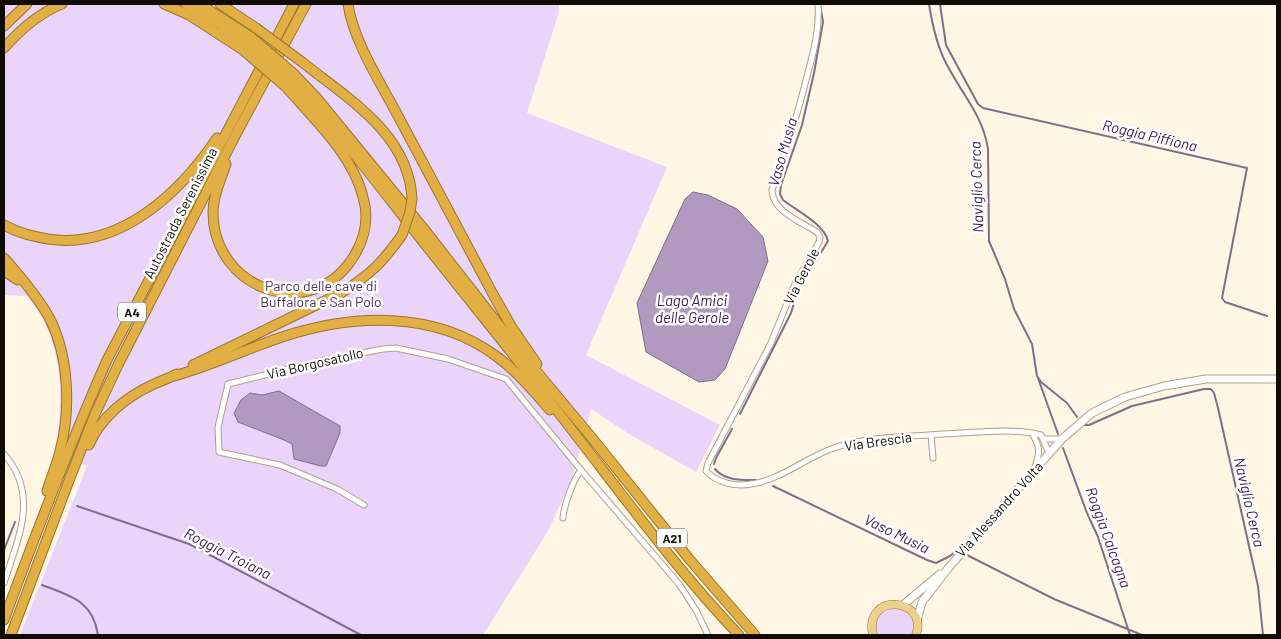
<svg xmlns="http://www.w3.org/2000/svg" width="1281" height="639" font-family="Barlow,sans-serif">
<rect width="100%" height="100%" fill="#fff6e6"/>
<g fill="#ebd4fa">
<path d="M4,4H559V12L527,113L667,167L586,355L720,425L696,472L629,434L591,409L572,479L548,531L483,635H20L87,466L55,454C64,399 65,341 27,296L4,295Z"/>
<path d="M901,608C914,618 914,619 913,635H876C871,614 882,609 901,608Z"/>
</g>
<g fill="#b199bf" stroke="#816f87">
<polygon points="693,192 708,195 737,209 763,237 768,261 725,369 715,380 699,382 646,352 637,303 685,199"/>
<polygon points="279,391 340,426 340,433 326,466 321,466 294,459 292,444 284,440 238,422 234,413 241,400 250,393 262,395"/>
</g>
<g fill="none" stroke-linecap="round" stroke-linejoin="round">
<g stroke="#816f87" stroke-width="2">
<path d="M929,4C932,23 937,46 946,63C961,93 983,115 988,149L989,241L1005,279L1014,309L1032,344L1037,376L1041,382L1067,403L1077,417"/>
<polyline points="940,4 946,45 978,104 983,108 1247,168 1222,298 1225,302 1267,316"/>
<polyline points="1038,378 1058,434"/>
<path d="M740,414L791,313L798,290L828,241C824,224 797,211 783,200L780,194L781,185L802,125L814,73L823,22L820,4"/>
<polyline points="1083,425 1089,425 1132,406 1204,389 1211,389 1214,393 1218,408 1258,586 1263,635"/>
<polyline points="1063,448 1087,513 1098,537 1130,635"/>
<polyline points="714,464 716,458 732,429"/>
<path d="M715,469C725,481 742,480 756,480"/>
<polyline points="773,486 927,560 936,563 950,556 956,551"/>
<polyline points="77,506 189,544 361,635"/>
<polyline points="4,550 15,522"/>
<polyline points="967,555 1054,599 1142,635"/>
<polyline points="4,569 5,570"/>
<path d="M42,585C71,596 93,601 98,635"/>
</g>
<g stroke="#aea188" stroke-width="7">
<g id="street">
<path d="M818,4C820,30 813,54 806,80C797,117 785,154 772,190C772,211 801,222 817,232L820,237L819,242L795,284L770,345L708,463L706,471C717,483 736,487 751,484C780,480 804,459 831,449C866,436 906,437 943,434C975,433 1010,427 1041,435L1049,453"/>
<path d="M1032,433C1041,449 1040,452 1034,470"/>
<polyline points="931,435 933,458"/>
<polyline points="1044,439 1062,439"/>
<path d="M4,454C40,495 18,538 4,583"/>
<polyline points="364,505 337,489 280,465 219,452 218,427 228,384 325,360 383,349 396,348 448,359 506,379 581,470"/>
<path d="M563,518C564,505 573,480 581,470L679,584L696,610L708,635"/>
</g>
</g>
<g stroke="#aea188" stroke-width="9">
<g id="secondary">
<polyline points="903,605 940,574"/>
<polyline points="917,620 922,602 950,566 1062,439 1092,413 1125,397 1164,386 1206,379 1277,379"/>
</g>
</g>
<g stroke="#98762e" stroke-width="9">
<path id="primary" d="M873,635C863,592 929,597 916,635"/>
</g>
<g stroke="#98762e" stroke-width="11">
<g id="highway">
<polyline points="164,4 189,15 243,50"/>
<polyline points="186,4 221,25 247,44"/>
<polyline points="200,4 251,37"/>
<polyline points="220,4 256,28"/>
<path d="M348,4C353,40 380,82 397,114C430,175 462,236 494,296L511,326L537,364"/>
<polyline points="4,26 27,4"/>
<path d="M4,48C20,30 39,13 62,4"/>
<path d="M302,62C348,99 409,134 412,199"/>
<polyline points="294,74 316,97 424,229 517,348 592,438 690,560 755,635"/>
<path d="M289,80C336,128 376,182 417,234C464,294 512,352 558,412C617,487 673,566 739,635"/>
<path d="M226,164C221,180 213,195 213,212C213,290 312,325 354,256C365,238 369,217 363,197C353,155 313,118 285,86"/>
<path d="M4,225C18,233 32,236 48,239C120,250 180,193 217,138"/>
<path d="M4,258C20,276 38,297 50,319C69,357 71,410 60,451C57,464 51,477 47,491"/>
<polyline points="4,271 18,280"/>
<path d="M193,365L341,293C371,274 382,263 402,235"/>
<path d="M174,376C211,366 246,349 282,337C352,314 434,310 496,356C517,371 533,391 550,410"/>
<path d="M89,445C100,418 126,397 152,385C161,381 169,378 177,374"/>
<path d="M4,620C36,533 69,446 107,360L294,4"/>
<polyline points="11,635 70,478 95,414 118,365 235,136 306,4"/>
</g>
</g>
<use href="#street" stroke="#fff" stroke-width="5"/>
<use href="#secondary" stroke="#fff" stroke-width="7"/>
<use href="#primary" stroke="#edcf8f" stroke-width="8"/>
<use href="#highway" stroke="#e1af44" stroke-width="9"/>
<g stroke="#98762e" stroke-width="11" stroke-linecap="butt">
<g id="highway-bridge">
<polyline points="256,28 302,62"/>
<polyline points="251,37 294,74"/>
<polyline points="247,44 289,80"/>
<polyline points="243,50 285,86"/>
<polyline points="402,235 410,212 412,199"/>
</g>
</g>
<use href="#highway-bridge" stroke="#e1af44" stroke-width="9"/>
</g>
<g text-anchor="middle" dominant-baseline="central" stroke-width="5" stroke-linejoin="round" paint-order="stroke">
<g fill="#fff" stroke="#58554f" stroke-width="1">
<rect x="118" y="302.5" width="28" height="19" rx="4"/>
<rect x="657" y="528.5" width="30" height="19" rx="4"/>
</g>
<g font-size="12" font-weight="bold" fill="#100c04">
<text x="132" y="312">A4</text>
<text x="672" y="538">A21</text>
</g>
<g font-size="14" fill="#100c04" stroke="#fff">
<text transform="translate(180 213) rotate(-63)">Autostrada Serenissima</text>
<text transform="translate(801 276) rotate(-63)">Via Gerole</text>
<text transform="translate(315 363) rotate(-13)">Via Borgosatollo</text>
<text transform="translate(878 441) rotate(-8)">Via Brescia</text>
<text transform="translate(999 509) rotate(-48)">Via Alessandro Volta</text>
</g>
<g font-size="14" fill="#503062" stroke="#fff">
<text x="321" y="285">Parco delle cave di<tspan x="321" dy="16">Buffalora e San Polo</tspan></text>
</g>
<g font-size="15" font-style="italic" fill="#402152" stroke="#fff">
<text transform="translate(1150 135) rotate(13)">Roggia Piffiona</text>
<text transform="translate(782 152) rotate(-74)">Vaso Musia</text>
<text transform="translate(976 187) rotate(-92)">Naviglio Cerca</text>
<text x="692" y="300">Lago Amici<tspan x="692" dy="17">delle Gerole</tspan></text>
<text transform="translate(1250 502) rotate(77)">Naviglio Cerca</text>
<text transform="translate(897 533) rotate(26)">Vaso Musia</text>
<text transform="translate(1109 537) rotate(70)">Roggia Calcagna</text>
<text transform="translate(228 553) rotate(27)">Roggia Troiana</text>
</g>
</g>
<rect width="1281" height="639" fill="none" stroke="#100c04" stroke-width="10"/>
</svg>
